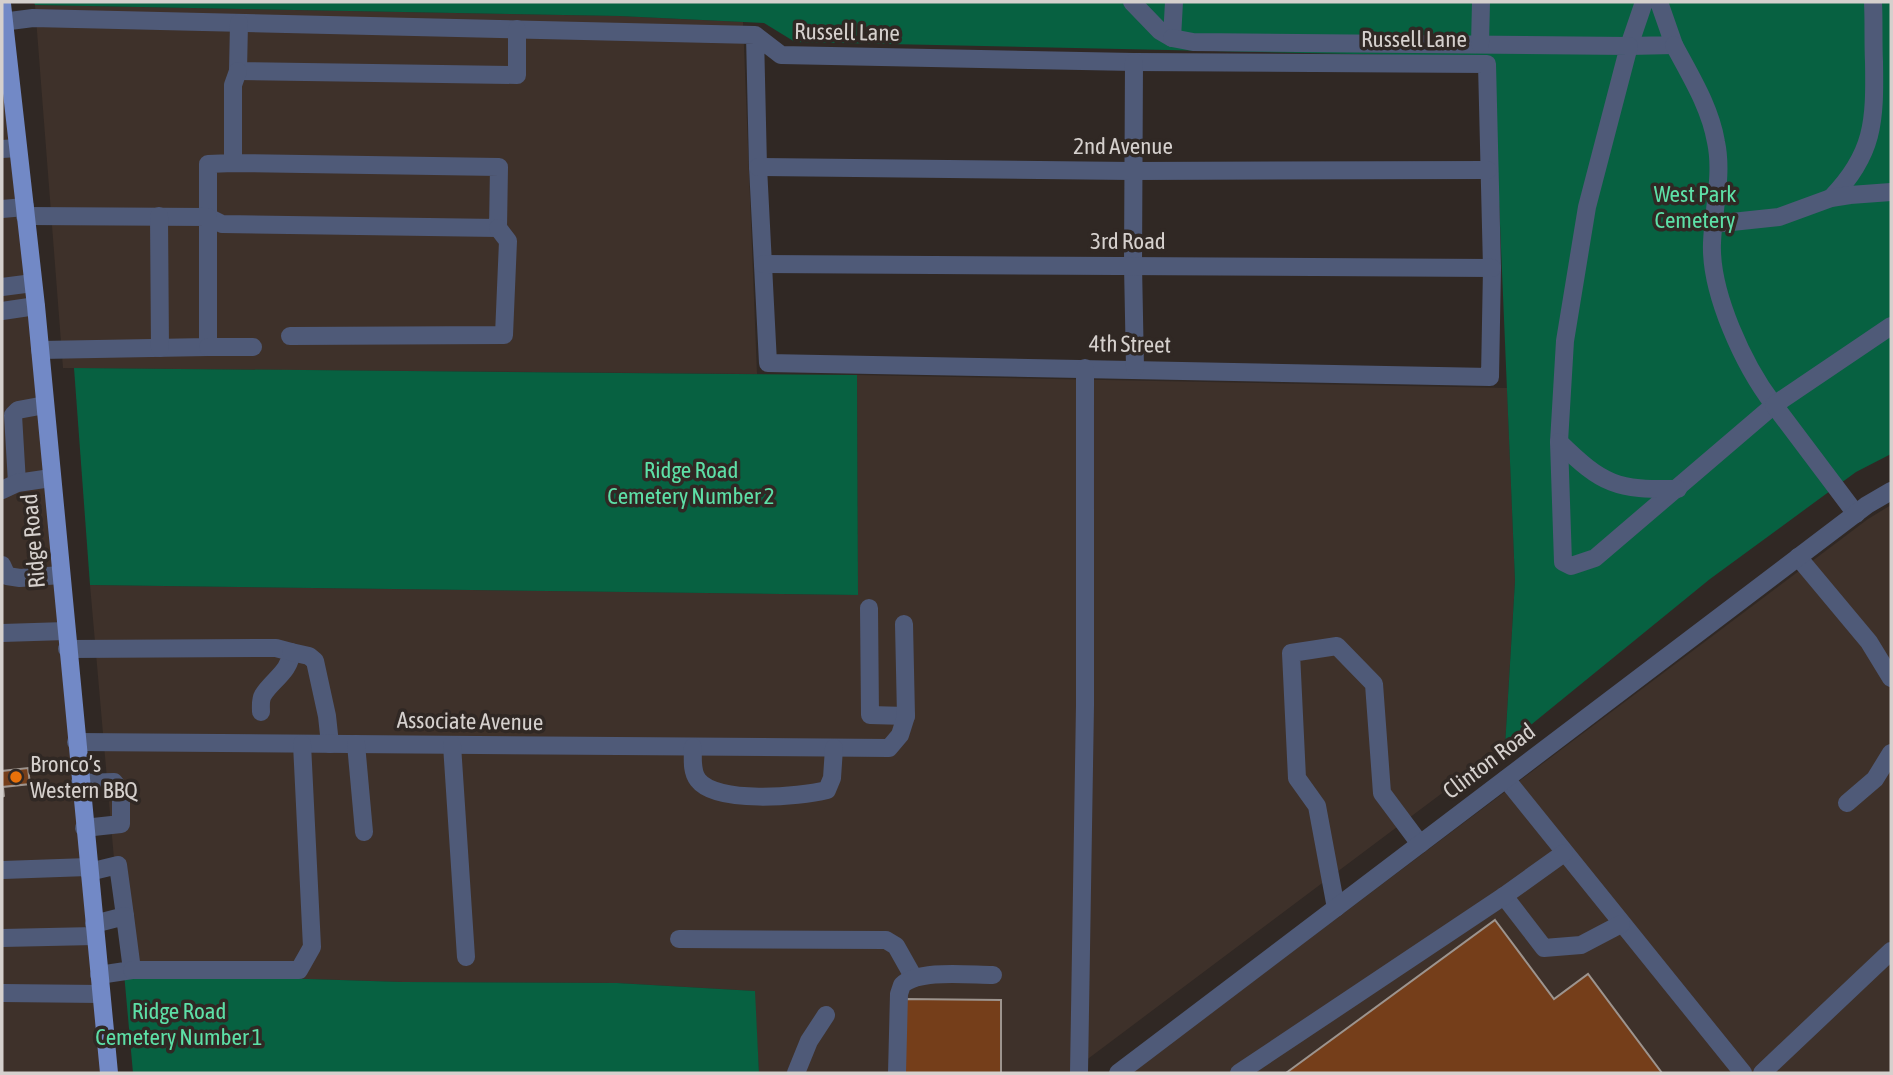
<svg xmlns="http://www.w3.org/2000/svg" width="1893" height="1075" font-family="'Asap Condensed',sans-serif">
<rect width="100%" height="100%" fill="#302824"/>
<g fill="#3e312a">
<polygon points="35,5 619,16 743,22 757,374 63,368"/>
<polygon points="2,22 109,1073 2,1073"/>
<polygon points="857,375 1507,388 1515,581 1505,746 1069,1073 759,1073 754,991 617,983 402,982 124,973 90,585 858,595"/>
<polygon points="1891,505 1891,1073 1131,1073 1868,519"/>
</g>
<g fill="#076141">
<polygon points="34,2 1891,2 1891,454 1856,472 1710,579 1505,746 1515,581 1493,57 795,42 764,23 619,16 35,5"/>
<polygon points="74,368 857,375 858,595 90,585"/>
<polygon points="124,973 402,982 617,983 755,991 759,1073 133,1073"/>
</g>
<g fill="#753e1a" stroke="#9d948e" stroke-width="2">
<polygon points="28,768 30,784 3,787 4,796 2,797 2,771"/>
<polygon points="1495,920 1554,999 1588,974 1662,1073 1286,1073"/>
<polygon points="903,999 1001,1000 1001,1073 903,1073"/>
</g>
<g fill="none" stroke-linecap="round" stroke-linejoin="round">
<g stroke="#4f5a78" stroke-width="18">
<polyline points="1132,2 1160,31 1172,38 1174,2"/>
<polyline points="1644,2 1629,46 1674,45 1659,2"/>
<polyline points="2,22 33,18 755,35 781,55 1134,62 1487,64 1492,268 1490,377 768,363 758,167 755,35"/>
<polyline points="239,23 238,71 517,75 517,29"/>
<path d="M1172,38L1193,42L1629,46L1587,207L1565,341L1559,442L1563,562L1571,566L1595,558L1774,405C1744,366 1710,293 1712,243C1713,210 1723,175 1716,142C1710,107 1691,77 1674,45"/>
<polyline points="1480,44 1481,2"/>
<polyline points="1134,62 1133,265 1135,368"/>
<polyline points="2,149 18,148"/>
<polyline points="233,163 499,167 498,228 222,224 208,217 208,164 233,163 233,85 238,71"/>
<polyline points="758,167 1132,171 1488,170"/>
<path d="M1831,198C1874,154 1875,121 1874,62C1873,42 1874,22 1873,2"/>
<polyline points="2,209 25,207"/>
<polyline points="25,216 208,217 208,347 40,350"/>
<polyline points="159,216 160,348"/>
<polyline points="1713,224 1779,217 1831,198 1850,195 1891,192"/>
<polyline points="763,264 1492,268"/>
<polyline points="2,287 33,283"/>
<polyline points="2,311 36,306"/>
<polyline points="290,336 504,335 508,241 498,228"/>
<polyline points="208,347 253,347"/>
<path d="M1559,442C1603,485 1616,490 1678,489"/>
<polyline points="17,483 13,415 18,410 45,405"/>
<polyline points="2,490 17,483 51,478"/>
<polyline points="1856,514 1774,405 1891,326"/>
<polyline points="1798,557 1869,642 1891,678"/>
<polyline points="2,565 7,576 20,578 61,575"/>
<polyline points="869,608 870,715 906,716"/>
<polyline points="2,633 66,631"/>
<path d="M67,649L276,648L291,652C291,671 271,681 263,695C260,700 261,707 261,712"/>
<polyline points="291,652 309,656 315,661 327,716 330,744"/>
<polyline points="76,742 889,748 900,735 906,716 904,624"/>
<polyline points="356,744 364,832"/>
<polyline points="452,745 466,957"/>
<path d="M693,747C693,758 691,771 698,780C716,804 799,797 827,790L832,778L834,748"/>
<polyline points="1506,779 1743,1073"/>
<polyline points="80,783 114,782 121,791 121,824 84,828"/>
<polyline points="1847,803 1875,779 1891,753"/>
<polyline points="3,870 88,867"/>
<polyline points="89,872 118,865 125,916"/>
<polyline points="1504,896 1544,948 1581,945 1621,924"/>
<polyline points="1336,908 1317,806 1297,778 1291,653 1337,646 1374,684 1382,793 1420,844"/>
<polyline points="94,924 125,916 132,970 99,975"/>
<polyline points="2,938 95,936"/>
<polyline points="679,939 886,940 896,946 914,978"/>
<polyline points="132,970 299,970 312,947 302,744"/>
<polyline points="2,993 101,994"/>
<polyline points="796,1073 809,1041 826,1015"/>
<path d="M897,1073L899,994L902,985C919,969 969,975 993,975"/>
<polyline points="1079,1073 1085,705 1085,368"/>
<polyline points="1118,1073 1867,505 1891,491"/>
<polyline points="1239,1073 1504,896 1564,853"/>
<polyline points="1762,1073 1891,951"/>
</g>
<polyline stroke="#7289c6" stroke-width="18" points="2,4 36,306 109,1073"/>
</g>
<circle fill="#e8710a" stroke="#302824" stroke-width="2.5" cx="16" cy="777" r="7"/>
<g text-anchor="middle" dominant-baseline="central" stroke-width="7" stroke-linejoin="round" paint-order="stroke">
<g font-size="23" fill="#d5d0cd" stroke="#302824">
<text transform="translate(847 32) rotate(1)">Russell Lane</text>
<text x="1414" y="39">Russell Lane</text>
<text x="1123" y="146">2nd Avenue</text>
<text x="1128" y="241">3rd Road</text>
<text transform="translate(1130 344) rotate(1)">4th Street</text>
<text transform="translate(33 541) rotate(-95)">Ridge Road</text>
<text transform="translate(470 721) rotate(1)">Associate Avenue</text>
<text transform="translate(1489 761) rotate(-37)">Clinton Road</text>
</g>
<g font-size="23" fill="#5de0a7" stroke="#302824">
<text x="1695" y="194">West Park<tspan x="1695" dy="26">Cemetery</tspan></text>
<text x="691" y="470">Ridge Road<tspan x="691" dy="26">Cemetery Number 2</tspan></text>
<text x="179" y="1011">Ridge Road<tspan x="179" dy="26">Cemetery Number 1</tspan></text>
</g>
<g font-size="23" fill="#d5d0cd" stroke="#302824" text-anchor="start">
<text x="30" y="764">Bronco’s<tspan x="30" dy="26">Western BBQ</tspan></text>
</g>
</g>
<rect width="1893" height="1075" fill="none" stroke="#d5d0cd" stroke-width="7"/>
</svg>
